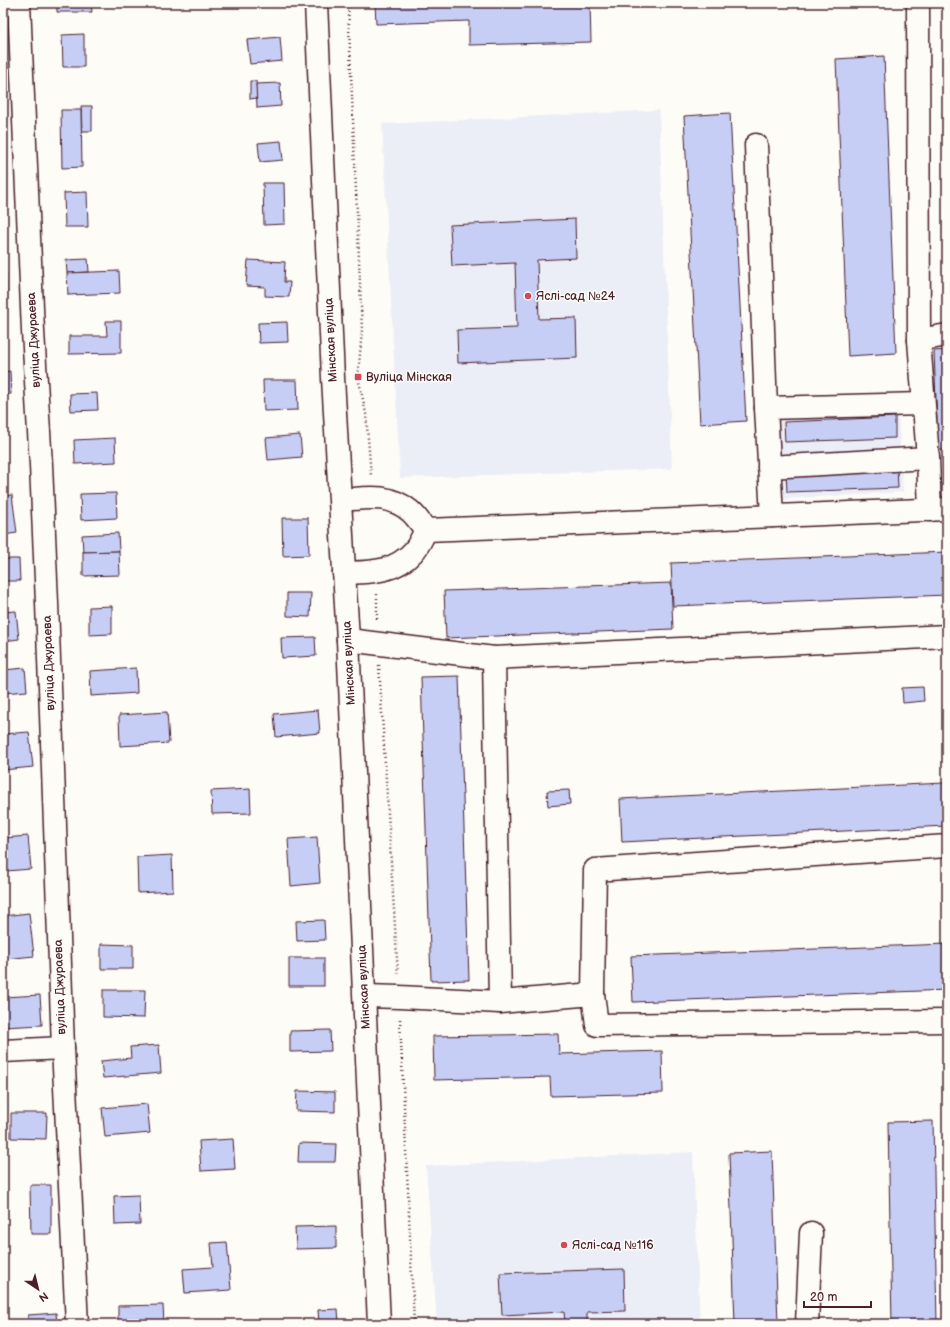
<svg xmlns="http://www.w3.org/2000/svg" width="950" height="1327" font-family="'Balsamiq Sans',sans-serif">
<rect width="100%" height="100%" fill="#fdfcf7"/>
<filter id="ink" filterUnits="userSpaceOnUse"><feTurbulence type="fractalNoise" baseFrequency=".025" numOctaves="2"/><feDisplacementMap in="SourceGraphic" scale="8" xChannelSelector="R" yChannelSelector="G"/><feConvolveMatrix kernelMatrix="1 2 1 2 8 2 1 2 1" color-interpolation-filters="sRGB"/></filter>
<g filter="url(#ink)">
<g fill="#eceef7">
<polygon points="659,110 672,469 400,478 382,124"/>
<polygon points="898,412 903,492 782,499 777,419"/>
<polygon points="693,1152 700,1324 437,1324 426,1166"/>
</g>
<g fill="#c6cef6" stroke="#4a1f2b">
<polygon points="57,3 91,3 92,12 57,12"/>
<polygon points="375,3 497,3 497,6 590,4 591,42 469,45 469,21 376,24"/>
<polygon points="84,34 84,67 63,67 62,35"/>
<polygon points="280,37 282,61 250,64 247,40"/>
<polygon points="884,56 896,353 848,356 836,59"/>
<polygon points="250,81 256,81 257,98 250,99"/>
<polygon points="280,83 281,106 257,108 256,84"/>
<polygon points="81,106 92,106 92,131 82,131"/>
<polygon points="61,110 81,110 82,167 62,168"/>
<polygon points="730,113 746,421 700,424 684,116"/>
<polygon points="281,141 283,160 260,162 258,143"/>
<polygon points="263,183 284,183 285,224 264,225"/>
<polygon points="87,192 88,227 65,227 64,193"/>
<polygon points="575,219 576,258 537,260 539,319 576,318 577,358 458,363 457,330 517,328 515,263 452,266 450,225"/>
<polygon points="88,259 89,272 67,273 66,260"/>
<polygon points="248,260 285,262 284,282 290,282 289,297 265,296 265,287 246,286"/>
<polygon points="119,271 120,293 68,295 67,273"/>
<polygon points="3,273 6,273 7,303 3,303"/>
<polygon points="106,321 121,321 121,353 69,354 69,336 107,336"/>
<polygon points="287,322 288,342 259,343 258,323"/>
<polygon points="947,350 947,450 938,450 934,351"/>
<polygon points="10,371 11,394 3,395 3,372"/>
<polygon points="263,380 297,380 298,410 264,411"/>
<polygon points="97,393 98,410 71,411 70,394"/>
<polygon points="895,417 895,438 785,442 784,422"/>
<polygon points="300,435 302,457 268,460 266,438"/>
<polygon points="115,438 116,462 75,464 74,440"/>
<polygon points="897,467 898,488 787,492 786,471"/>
<polygon points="116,493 117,518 81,520 80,494"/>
<polygon points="12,495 17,533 3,535 3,496"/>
<polygon points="282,518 308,518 309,555 283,556"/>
<polygon points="118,533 119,551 83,552 82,535"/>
<polygon points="119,551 120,575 83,576 83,552"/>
<polygon points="947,552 947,595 673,606 671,563"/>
<polygon points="3,559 19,559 20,581 3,581"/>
<polygon points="671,583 673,629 446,638 444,591"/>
<polygon points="287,593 311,593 310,617 287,616"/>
<polygon points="112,606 112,634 89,635 89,607"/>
<polygon points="16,611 19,639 3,641 3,612"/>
<polygon points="315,637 316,656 282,658 281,638"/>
<polygon points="25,668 27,691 3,693 3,670"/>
<polygon points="136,668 137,693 91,696 90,671"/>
<polygon points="459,676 469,980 431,981 421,677"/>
<polygon points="923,687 924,701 903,703 902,688"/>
<polygon points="318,710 320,733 276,737 274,714"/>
<polygon points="167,712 169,743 120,746 119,715"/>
<polygon points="29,732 33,767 3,770 3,734"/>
<polygon points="944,783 946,826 622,842 620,799"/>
<polygon points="250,789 251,813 212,814 211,791"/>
<polygon points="569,790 570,804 548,806 547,791"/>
<polygon points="28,836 31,869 6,871 4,838"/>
<polygon points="317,837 320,883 291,886 288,839"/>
<polygon points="172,855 173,891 138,893 137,857"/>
<polygon points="29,913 34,956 5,959 3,940 3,916"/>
<polygon points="324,920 325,940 297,941 296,921"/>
<polygon points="101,944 133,945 133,969 101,969"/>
<polygon points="947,944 947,990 633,1002 631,956"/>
<rect x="289" y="958" width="35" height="28"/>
<polygon points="103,990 145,990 144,1018 103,1017"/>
<polygon points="40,995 42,1025 3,1027 3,997"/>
<polygon points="330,1030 331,1051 290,1052 290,1031"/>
<polygon points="558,1034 559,1054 662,1051 663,1093 551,1096 550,1077 434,1080 433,1036"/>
<polygon points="159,1045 161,1073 103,1078 101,1061 131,1058 130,1047"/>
<polygon points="297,1091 335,1092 335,1112 296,1111"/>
<polygon points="147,1104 150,1133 105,1137 102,1108"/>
<polygon points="11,1113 47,1113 46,1139 11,1138"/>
<polygon points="933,1121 937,1324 892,1324 888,1122"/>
<polygon points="233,1139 235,1169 201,1171 199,1141"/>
<polygon points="299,1143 336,1144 335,1162 298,1162"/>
<polygon points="772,1151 778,1324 735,1324 729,1153"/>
<polygon points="30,1185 51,1185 51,1234 31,1234"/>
<polygon points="139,1195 140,1224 115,1225 114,1196"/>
<polygon points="336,1226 336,1248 296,1249 295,1227"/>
<polygon points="227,1242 231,1290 185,1293 183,1269 213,1267 211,1243"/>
<polygon points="624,1269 625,1311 587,1312 587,1324 565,1324 564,1312 502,1315 500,1273"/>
<polygon points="163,1305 164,1324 118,1324 118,1306"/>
<polygon points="338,1309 339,1324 319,1324 318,1310"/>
<polygon points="56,1313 57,1324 29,1324 28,1315"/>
</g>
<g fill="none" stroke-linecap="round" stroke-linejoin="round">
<g stroke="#4a1f2b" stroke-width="25">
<g id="minor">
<polyline points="19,3 33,331 41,465 47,603 63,1048 77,1324"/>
<polyline points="316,3 333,378 348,640 379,1324"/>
<polyline points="918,3 919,340 928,458 930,510"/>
<polyline points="756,145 766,408 772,516"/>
<polyline points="919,340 947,335"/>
<polyline points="766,408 923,404"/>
<polyline points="769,467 928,458"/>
<path d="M341,500C367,498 388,493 410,511C416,516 421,524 426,530C422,537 419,546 413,552C394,573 370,572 344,573"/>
<polyline points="426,530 947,509"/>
<polyline points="348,640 494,658 947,636"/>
<polyline points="494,658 500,1002"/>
<polyline points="593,994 595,870 947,846"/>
<polyline points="365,996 399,997 500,1002 593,994 597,1025 947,1021"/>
<polyline points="3,1051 63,1048"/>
<polyline points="807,1324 811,1233"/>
</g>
</g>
<g stroke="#4a1f2b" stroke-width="2.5" stroke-dasharray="1 3" stroke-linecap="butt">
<polyline points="348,3 362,330 358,377 366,413 371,476"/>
<polyline points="377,594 377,622"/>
<polyline points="379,665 398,976"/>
<polyline points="400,1019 414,1324"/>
</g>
<use href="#minor" stroke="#fdfcf7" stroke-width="22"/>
</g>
</g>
<g fill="#d1495b" stroke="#fdfcf7" stroke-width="1.5">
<circle cx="528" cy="296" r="4"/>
<rect x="354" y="373" width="8" height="8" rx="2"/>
<circle cx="564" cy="1245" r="4"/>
</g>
<g text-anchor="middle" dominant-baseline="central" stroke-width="3" stroke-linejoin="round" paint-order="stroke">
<g font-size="12" fill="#4a1f2b" stroke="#fdfcf7" text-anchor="start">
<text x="536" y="296">Яслі-сад №24</text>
<text x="366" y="377">Вуліца Мінская</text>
<text x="572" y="1245">Яслі-сад №116</text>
</g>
<g font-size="12" fill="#4a1f2b" stroke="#fdfcf7">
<text transform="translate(34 340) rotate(-93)">вуліца Джураева</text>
<text transform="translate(331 340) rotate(-93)">Мінская вуліца</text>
<text transform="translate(49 663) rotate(-92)">вуліца Джураева</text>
<text transform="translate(349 663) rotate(-93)">Мінская вуліца</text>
<text transform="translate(60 987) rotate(-92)">вуліца Джураева</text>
<text transform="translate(364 987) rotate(-93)">Мінская вуліца</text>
</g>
</g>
<rect width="950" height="1327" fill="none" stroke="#fdfcf7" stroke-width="16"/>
<rect x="8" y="8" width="934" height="1311" fill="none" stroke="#4a1f2b" stroke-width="1.5" filter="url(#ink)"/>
<g transform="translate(38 1289) rotate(145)" stroke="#fdfcf7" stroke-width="3" paint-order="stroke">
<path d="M0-3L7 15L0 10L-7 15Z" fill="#4a1f2b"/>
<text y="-6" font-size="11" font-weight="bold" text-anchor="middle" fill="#4a1f2b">N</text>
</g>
<path d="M804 1301v6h67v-6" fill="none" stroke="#4a1f2b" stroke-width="2"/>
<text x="810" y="1301" font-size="12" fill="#4a1f2b" stroke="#fdfcf7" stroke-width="3" paint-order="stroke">20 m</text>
</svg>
